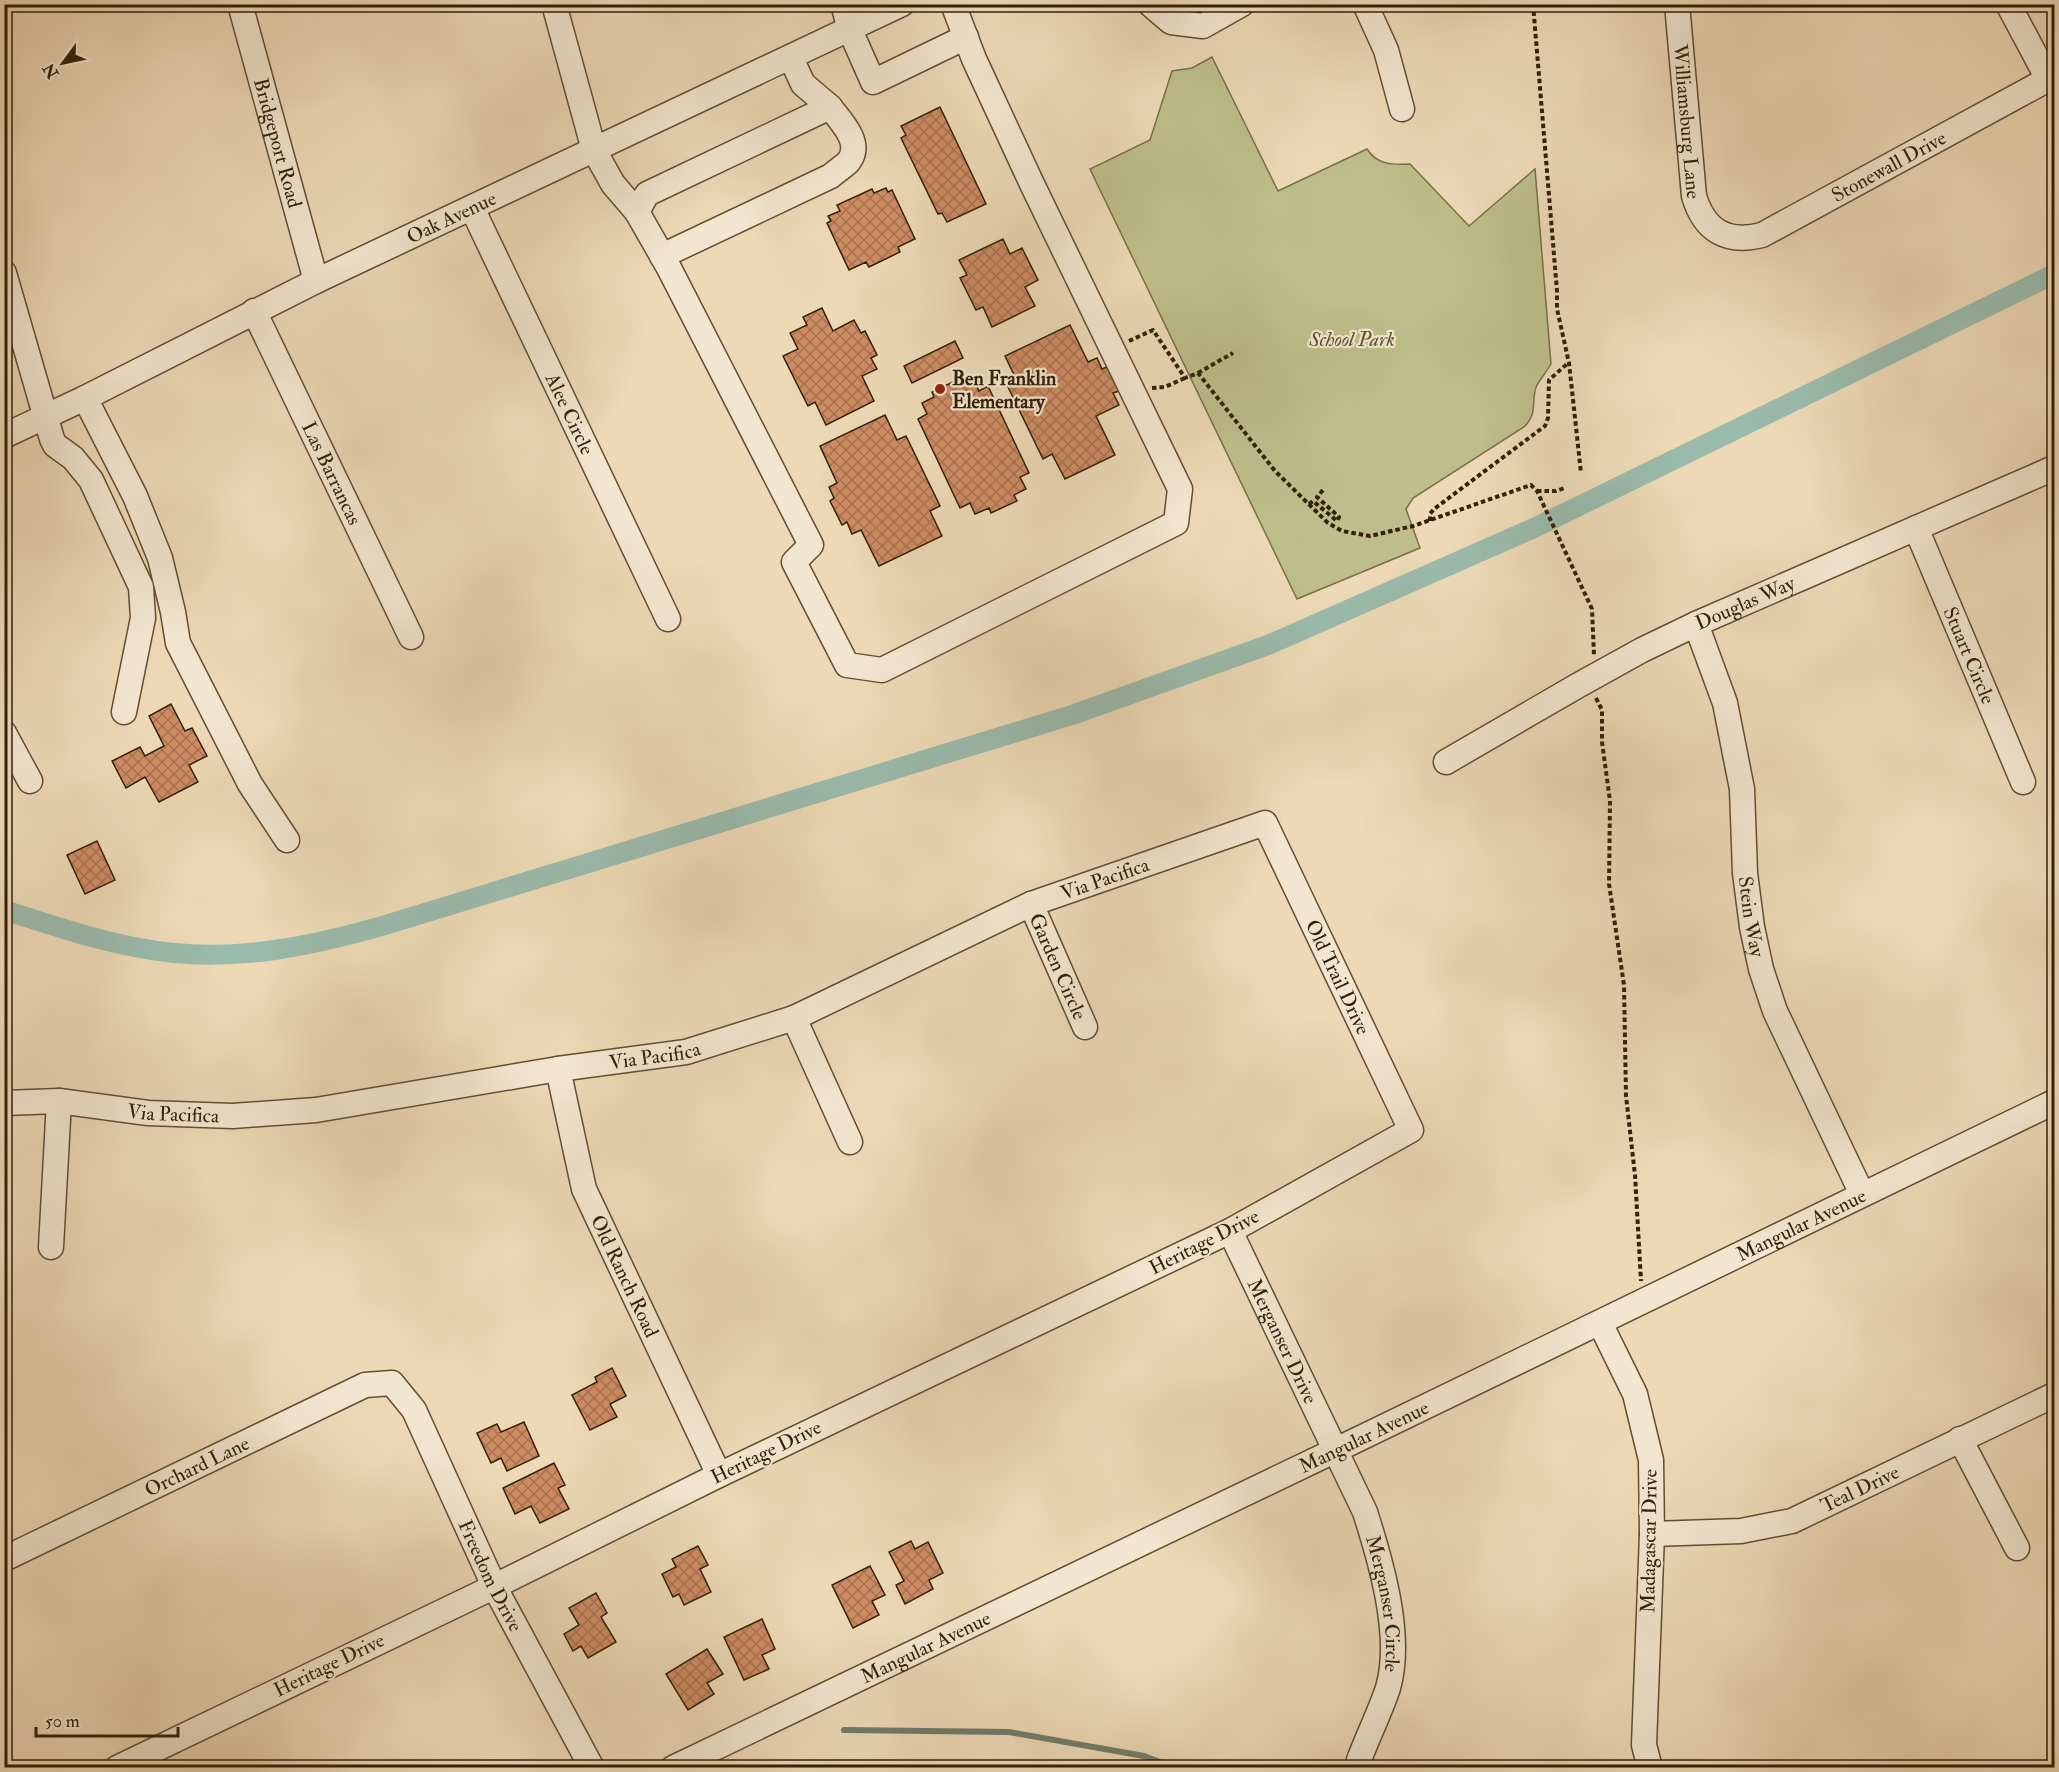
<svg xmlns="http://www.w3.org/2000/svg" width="2059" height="1772" font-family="'IM FELL Double Pica',serif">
<defs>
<pattern id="building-cross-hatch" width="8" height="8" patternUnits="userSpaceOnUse" patternTransform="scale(1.5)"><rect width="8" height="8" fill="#ce8c63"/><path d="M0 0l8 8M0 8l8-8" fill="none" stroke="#a87250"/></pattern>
</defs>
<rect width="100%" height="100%" fill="#edd9b6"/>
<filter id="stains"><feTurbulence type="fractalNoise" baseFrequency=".00333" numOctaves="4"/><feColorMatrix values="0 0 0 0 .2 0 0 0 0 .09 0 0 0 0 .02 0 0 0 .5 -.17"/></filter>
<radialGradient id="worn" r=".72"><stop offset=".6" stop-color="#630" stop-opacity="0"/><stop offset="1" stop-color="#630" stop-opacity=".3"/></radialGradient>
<path fill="#bdbe8b" stroke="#786f4a" stroke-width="1.5" d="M1212,57L1278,191L1367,149C1377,165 1393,165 1410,164L1469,226L1535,169L1551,364C1547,371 1541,378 1537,385C1530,400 1539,413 1524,427L1413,498L1406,509L1420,548L1297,599L1090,169L1150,140L1172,71L1192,68Z"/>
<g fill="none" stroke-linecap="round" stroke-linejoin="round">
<polyline stroke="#707c6a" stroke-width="6" points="844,1730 1009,1732 1144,1756 1176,1768"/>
<path stroke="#9abaab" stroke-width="20" d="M4,910C59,928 116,947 174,953C245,960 315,945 382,926L1072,715L1268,645L1534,528L2054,274"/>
</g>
<g fill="url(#building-cross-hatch)" stroke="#322008" stroke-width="1.5">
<polygon points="940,107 986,204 947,222 942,213 938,214 901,138 906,135 901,126"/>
<polygon points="886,188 888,192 892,190 915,239 898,247 900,252 869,267 866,262 849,270 827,223 831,221 828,216 840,211 837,205 872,189 874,193"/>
<polygon points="1003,239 1010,254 1022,248 1038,280 1025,287 1035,306 992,327 983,307 976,310 960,278 967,275 959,260"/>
<polygon points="822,308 833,331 854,320 861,333 865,331 877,355 871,358 877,369 862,376 874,401 826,425 815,402 808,406 783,356 798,349 790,333 807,325 803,317"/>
<polygon points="1070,325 1088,362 1097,358 1102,369 1107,367 1119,391 1113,393 1119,405 1096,416 1115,455 1065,479 1052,454 1043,459 1007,385 1017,381 1005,356"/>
<polygon points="955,341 963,358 912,383 904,366"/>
<polygon points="959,379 962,384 974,379 979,391 988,386 1029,473 1020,477 1026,489 1014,495 1017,501 991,513 989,508 975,514 970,503 960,508 918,419 927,414 922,403 934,397 932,392"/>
<polygon points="885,415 897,440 906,436 940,506 930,511 942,536 879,566 861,530 852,534 847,522 842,525 830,501 834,498 829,487 837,483 820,446"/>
<polygon points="171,704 185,731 192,728 207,756 189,765 198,782 159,802 145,777 126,788 112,761 140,747 145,756 164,746 149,716"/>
<polygon points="97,841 115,880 85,894 67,855"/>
<polygon points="612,1368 626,1396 610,1404 617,1417 590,1430 572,1395 597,1382 595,1377"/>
<polygon points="524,1422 539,1456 507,1471 501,1458 491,1463 477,1433 497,1424 501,1432"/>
<polygon points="554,1463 565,1485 558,1488 569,1509 540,1523 531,1506 515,1514 503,1488"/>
<polygon points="911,1541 915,1549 928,1542 943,1573 929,1580 933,1589 905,1604 896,1585 904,1581 889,1552"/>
<polygon points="698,1546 708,1565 700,1569 711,1592 684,1605 679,1594 673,1597 662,1574 676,1567 672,1559"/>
<polygon points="870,1566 885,1595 872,1601 879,1615 853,1628 832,1585"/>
<polygon points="596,1593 607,1613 601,1617 616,1642 588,1658 581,1646 573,1651 564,1634 579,1625 569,1608"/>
<polygon points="762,1619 775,1649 762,1655 769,1669 744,1680 724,1637"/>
<polygon points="707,1649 723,1674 707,1683 714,1694 688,1710 666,1674"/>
</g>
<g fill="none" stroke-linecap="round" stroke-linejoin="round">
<g stroke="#614e34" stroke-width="27">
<g id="minor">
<path id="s1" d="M240,4L316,281"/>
<polyline points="554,4 594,150 613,184 637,212 647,194 830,107 803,84 791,58"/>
<polyline points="843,4 850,30 873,82 966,37"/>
<polyline points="1150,4 1171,22 1203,26 1242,4"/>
<polyline points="1365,4 1386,50 1402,109"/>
<path id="s2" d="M1677,4L1694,196C1704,230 1726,244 1762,235L2054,76"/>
<polyline points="2008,4 2048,79"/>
<path id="s3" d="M472,208L668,619"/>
<polyline points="637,212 669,268 811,545 794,562 847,665 882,670 1176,523 1180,489 1032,184 974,59 953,4"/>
<path d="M662,256L831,176C836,171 845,166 849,161C863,142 840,121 830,107"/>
<polyline points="4,273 52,439 55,445 73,458 91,480 141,587 143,618 124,712"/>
<path id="s4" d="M254,311L411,637"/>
<polyline points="85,398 135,496 160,558 173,612 178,643 250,784 287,840"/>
<path id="s5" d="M4,436L85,398L316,281L902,4"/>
<path id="s6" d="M1916,528L2023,782"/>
<path id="s7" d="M1696,624L1725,703L1742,789L1745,873L1752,927L1761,969L1775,1011L1862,1194"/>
<polyline points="4,733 30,781"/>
<path id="s8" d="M1446,762L1577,686L1642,650L1696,624L2054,468"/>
<path id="s9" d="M1031,904L1085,1027"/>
<polyline points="794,1018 850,1142"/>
<path id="s10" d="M558,1069L584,1189L719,1475"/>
<path id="s11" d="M4,1103L59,1101L148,1113L233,1116L316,1110L558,1069L686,1052L794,1018L1031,904L1265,823L1411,1130L1230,1231L719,1475L479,1594L117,1768"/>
<path id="s12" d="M1230,1231L1365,1512C1381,1562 1403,1636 1388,1688C1380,1712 1368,1736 1359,1760"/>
<polyline points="51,1247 59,1101"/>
<polyline points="1600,1323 1635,1394 1651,1460 1652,1534 1644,1745 1650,1768"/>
<polyline points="1960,1439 2017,1548"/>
<path id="s13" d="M1652,1534L1741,1531L1792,1521L2054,1395"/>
<path id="s14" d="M4,1559L365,1385L392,1383L414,1410L494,1586L592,1768"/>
<path id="s15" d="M673,1768L1336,1450L2054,1102"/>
</g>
</g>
<g stroke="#322008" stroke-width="4" stroke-dasharray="4.5 3" stroke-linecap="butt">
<polyline points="1533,4 1557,291 1557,309 1569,363 1581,473"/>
<polyline points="1129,341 1153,330 1185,378 1198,373 1275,471 1328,523 1342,531 1370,536 1413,526 1531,485 1537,491 1592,609 1594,655"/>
<polyline points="1198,373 1233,353"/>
<polyline points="1152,388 1165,387 1185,378"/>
<polyline points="1537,491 1556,491 1565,488"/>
<polyline points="1309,504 1313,501 1337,521 1339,517 1317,497 1323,490"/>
<polyline points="1430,521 1430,514 1434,509 1545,426 1548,418 1549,380 1568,363"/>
<polyline points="1596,698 1602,710 1602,742 1610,801 1609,884 1624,985 1626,1096 1635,1175 1641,1281"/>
</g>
<use href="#minor" stroke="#f3e6d0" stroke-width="24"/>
</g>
<circle fill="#8f2418" stroke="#f3e6d0" stroke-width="2" cx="940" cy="389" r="6"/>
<g text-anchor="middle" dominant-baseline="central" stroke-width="4.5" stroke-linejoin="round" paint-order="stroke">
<g font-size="20" fill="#322008" stroke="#f3e6d0">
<text stroke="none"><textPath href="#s2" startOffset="118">Williamsburg Lane</textPath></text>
<text stroke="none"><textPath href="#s1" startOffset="144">Bridgeport Road</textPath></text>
<text stroke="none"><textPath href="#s2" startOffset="426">Stonewall Drive</textPath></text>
<text stroke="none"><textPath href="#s5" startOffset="498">Oak Avenue</textPath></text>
<text stroke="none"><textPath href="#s3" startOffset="228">Alee Circle</textPath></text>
<text stroke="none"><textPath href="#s4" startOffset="180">Las Barrancas</textPath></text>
<text stroke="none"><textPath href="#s8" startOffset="339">Douglas Way</textPath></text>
<text stroke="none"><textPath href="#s6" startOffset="138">Stuart Circle</textPath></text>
<text stroke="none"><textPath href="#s11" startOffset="1142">Via Pacifica</textPath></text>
<text stroke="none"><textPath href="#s7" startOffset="300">Stein Way</textPath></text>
<text stroke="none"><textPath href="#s9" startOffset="68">Garden Circle</textPath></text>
<text stroke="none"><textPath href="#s11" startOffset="1482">Old Trail Drive</textPath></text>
<text stroke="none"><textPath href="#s11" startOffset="656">Via Pacifica</textPath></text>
<text stroke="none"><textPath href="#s11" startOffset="170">Via Pacifica</textPath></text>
<text stroke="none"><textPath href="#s15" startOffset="1252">Mangular Avenue</textPath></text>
<text transform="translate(1204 1242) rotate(-27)">Heritage Drive</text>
<text stroke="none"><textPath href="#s10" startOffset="219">Old Ranch Road</textPath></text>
<text stroke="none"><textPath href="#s12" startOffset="122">Merganser Drive</textPath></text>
<text stroke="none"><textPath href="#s15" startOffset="766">Mangular Avenue</textPath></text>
<text transform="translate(766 1452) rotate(-26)">Heritage Drive</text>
<text stroke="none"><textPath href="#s14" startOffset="214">Orchard Lane</textPath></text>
<text stroke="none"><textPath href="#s13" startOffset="216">Teal Drive</textPath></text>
<text transform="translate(1649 1541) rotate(-89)">Madagascar Drive</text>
<text stroke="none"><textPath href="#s14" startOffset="645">Freedom Drive</textPath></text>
<text stroke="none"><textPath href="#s12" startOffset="406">Merganser Circle</textPath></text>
<text stroke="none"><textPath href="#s15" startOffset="280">Mangular Avenue</textPath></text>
<text transform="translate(329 1665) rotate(-26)">Heritage Drive</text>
</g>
<g font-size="20" font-style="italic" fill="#5c4f2f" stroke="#f3e6d0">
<text x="1352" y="339">School Park</text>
</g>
<g font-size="20" font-weight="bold" fill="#322008" stroke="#f3e6d0" text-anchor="start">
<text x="952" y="378">Ben Franklin<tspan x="952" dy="23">Elementary</tspan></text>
</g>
</g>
<rect width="2059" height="1772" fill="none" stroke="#edd9b6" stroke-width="24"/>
<rect x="6" y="6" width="2047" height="1760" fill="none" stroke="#322008" stroke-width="3"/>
<rect x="12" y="12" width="2035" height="1748" fill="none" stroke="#322008" stroke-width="1.5"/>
<g transform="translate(63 63) rotate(237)" stroke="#f3e6d0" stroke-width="4.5" paint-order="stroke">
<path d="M0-4.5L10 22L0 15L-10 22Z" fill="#322008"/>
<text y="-9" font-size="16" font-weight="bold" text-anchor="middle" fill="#322008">N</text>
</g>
<path d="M36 1727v9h142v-9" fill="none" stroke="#322008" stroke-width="3"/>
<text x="45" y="1727" font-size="18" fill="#322008" stroke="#f3e6d0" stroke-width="4.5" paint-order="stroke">50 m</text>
<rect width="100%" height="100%" filter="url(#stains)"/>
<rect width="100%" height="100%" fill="url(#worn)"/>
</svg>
